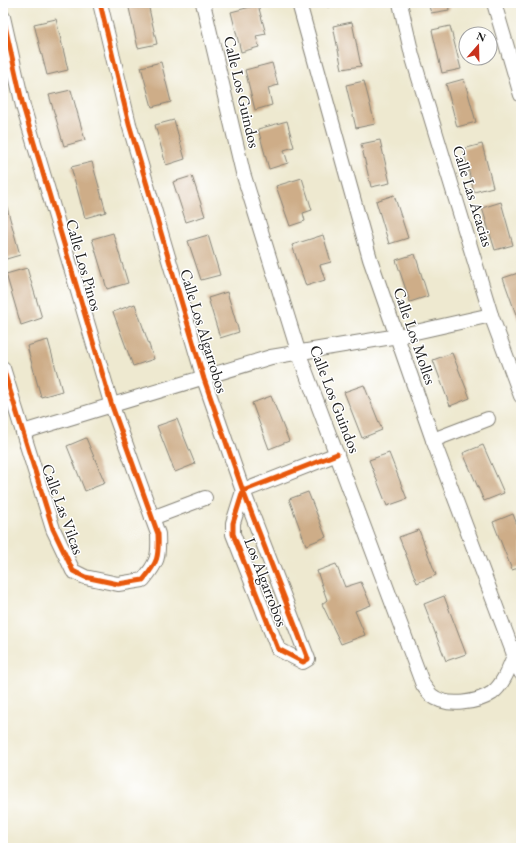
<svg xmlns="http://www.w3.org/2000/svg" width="524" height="851" font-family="'EB Garamond',serif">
<rect width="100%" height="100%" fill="#fff"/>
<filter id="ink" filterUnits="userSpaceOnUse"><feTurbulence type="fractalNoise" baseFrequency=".025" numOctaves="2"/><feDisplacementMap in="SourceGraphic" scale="8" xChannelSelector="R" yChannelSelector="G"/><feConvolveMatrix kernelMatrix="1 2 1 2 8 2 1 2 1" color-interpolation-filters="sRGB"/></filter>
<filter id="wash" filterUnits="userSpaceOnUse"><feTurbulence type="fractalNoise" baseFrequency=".012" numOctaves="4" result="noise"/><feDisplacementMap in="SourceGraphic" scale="16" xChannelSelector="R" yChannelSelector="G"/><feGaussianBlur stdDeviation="0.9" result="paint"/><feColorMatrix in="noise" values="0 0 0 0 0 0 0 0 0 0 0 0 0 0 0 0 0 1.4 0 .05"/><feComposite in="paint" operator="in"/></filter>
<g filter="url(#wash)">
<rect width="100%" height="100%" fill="#eee9d0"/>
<g id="blocks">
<g fill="#cead88">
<polygon points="326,3 348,3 348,4 327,7"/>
<polygon points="428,3 448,3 449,10 431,13"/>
<polygon points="148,4 157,44 138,48 129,8"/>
<polygon points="258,5 266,34 256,36 259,47 241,52 231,12"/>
<polygon points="56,19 68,70 47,75 34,24"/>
<polygon points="352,22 361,66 342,69 333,26"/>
<polygon points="450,26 461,69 442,73 432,30"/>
<polygon points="161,62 171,102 152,107 141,67"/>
<polygon points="272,63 278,85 268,88 272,105 255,110 245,70"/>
<polygon points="464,79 476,122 457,127 446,84"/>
<polygon points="364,81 375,124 356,128 346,85"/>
<polygon points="71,90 85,140 64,146 49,95"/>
<polygon points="174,120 185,159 166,165 155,125"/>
<polygon points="287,121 294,147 284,150 288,163 269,169 258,129"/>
<polygon points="380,140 390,183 371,187 361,144"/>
<polygon points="482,144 493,187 474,192 463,149"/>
<polygon points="92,162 106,212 85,218 71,167"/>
<polygon points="192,176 205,216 186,222 173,182"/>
<polygon points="302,178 312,210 303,213 305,221 290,226 276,186"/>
<polygon points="394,195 408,238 389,244 376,201"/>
<polygon points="501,202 513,245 495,250 482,208"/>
<polygon points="6,204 20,255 3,260 3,205"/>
<polygon points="113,233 128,283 107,289 92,239"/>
<polygon points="208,235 220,275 201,280 188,241"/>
<polygon points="323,235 331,262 320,265 325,280 306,286 292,245"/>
<polygon points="415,254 428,296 410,302 396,260"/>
<polygon points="27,268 42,318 21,325 6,274"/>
<polygon points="521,272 521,318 518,320 503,278"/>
<polygon points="227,292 239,332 220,338 208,298"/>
<polygon points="135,304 154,359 133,366 113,312"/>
<polygon points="48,340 62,391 41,397 27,346"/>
<polygon points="452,353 470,398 450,406 433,360"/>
<polygon points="364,385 382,430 362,438 344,392"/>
<polygon points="271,396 289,441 269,449 252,403"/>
<polygon points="177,419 195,464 175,472 157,426"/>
<polygon points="86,438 105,483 85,491 67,446"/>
<polygon points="483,445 504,493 484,501 463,453"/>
<polygon points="389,453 407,499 387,506 369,460"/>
<polygon points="308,492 326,537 306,545 289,499"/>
<polygon points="513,514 521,535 521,567 512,570 493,522"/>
<polygon points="419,530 436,575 417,583 399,537"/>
<polygon points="336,564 345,587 361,582 371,605 355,611 365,635 341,644 322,604 327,600 317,571"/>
<polygon points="444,596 466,654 446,661 424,604"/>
</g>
</g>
</g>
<g filter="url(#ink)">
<use href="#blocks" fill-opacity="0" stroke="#858276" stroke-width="1"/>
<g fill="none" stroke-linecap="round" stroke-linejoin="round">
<g stroke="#858276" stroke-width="16">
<g id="minor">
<polyline points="100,3 129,124 204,379 243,491 308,659 303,662 278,649 233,534 233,523 243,491 337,454"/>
<path d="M203,3L243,173L299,354L423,685C426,689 428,692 431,695C446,708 477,703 492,693C503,685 509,668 514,656"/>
<polyline points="299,3 370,259 433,440 521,673"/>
<polyline points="400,3 412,55 491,315 521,396"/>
<polyline points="494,3 521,95"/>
<path d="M3,17L23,106L112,406L158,534C159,557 158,562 143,580L118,584L85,577L73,571L53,529L3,368"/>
<polyline points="23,432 271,357 398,336 491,315"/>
<polyline points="433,440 488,419"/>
<polyline points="152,518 205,498"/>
</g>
</g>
<use href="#minor" stroke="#fff" stroke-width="14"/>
<g stroke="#fff" stroke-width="8">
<g id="cycleway">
<polyline points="100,3 129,124 204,379 243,491 308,659 303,662 278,649 233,534 233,523 243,491 337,454"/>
<path d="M3,17L23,106L112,406L158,534C159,557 158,562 143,580L118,584L85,577L73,571L53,529L3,368"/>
</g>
</g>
<use href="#cycleway" stroke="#e8590c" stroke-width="5"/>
</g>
</g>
<g text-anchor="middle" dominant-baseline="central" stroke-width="3" stroke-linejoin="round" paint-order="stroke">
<g font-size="16" fill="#1c1c1c" stroke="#fff">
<text transform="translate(242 92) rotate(77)">Calle Los Guindos</text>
<text transform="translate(473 196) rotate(73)">Calle Las Acacias</text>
<text transform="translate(84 265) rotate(74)">Calle Los Pinos</text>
<text transform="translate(204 331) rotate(73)">Calle Los Algarrobos</text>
<text transform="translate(415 336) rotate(71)">Calle Los Molles</text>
<text transform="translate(335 399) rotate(69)">Calle Los Guindos</text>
<text transform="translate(63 509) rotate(70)">Calle Las Vilcas</text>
<text transform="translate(266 582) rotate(69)">Los Algarrobos</text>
</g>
</g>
<rect width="524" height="851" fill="none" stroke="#fff" stroke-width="16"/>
<g transform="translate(478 46) rotate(20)"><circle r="19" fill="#ffffff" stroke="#a4a4a4"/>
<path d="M0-3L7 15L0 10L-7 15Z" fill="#c8321e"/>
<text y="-6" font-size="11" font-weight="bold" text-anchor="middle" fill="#1c1c1c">N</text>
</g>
</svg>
